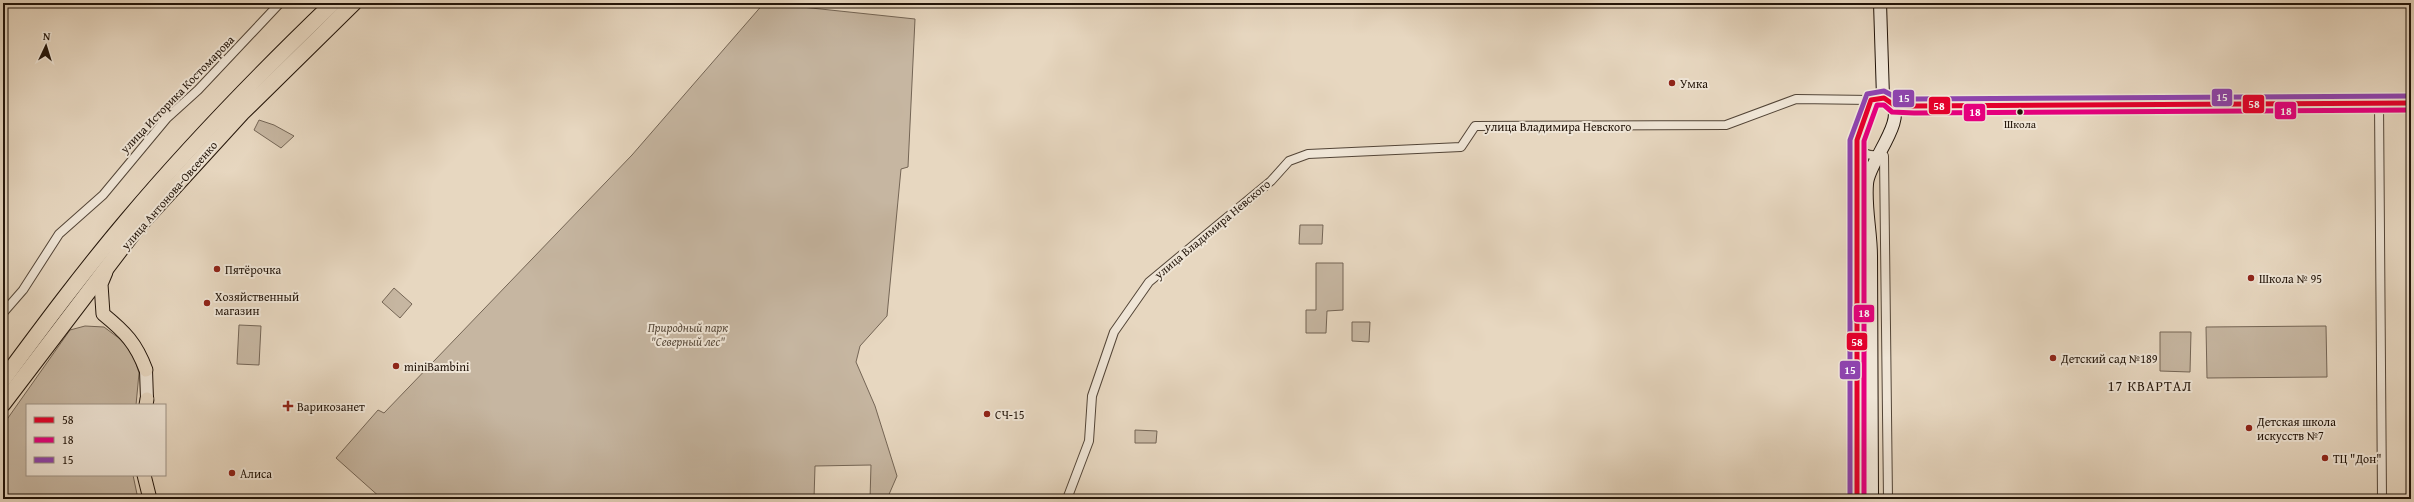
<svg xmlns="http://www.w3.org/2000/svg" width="2414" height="502" font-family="'Gentium Book Plus',serif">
<rect width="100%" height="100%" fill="#e7d7c0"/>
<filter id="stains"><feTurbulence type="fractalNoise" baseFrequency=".005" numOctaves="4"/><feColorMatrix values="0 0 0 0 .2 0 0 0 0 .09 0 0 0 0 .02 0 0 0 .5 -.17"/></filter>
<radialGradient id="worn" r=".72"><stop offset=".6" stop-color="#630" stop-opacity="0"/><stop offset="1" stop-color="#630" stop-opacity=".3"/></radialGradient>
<g fill="#c6b6a1" stroke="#746555">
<polygon points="764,3 915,19 908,167 901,169 887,316 860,346 856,362 875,406 897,476 887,499 870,499 871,465 815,466 814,499 382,499 336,458 378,410 384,413 632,155"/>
<polygon points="259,120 274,125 294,136 281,148 254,130"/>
<polygon points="1300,225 1323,225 1322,244 1299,244"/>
<polygon points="1316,263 1343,263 1343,310 1327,311 1326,333 1306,333 1306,310 1316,310"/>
<polygon points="394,288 412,304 400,318 382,302"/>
<polygon points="1352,322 1370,322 1369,342 1352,341"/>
<polygon points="239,325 261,326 259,365 237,364"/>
<polygon points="85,326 104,327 120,339 133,354 139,373 136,405 27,405 27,475 133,475 138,499 3,499 3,425 70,330"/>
<polygon points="2326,326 2327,377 2207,378 2206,327"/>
<polygon points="2160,332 2191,332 2190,372 2160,371"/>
<polygon points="1135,430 1157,431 1156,443 1135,443"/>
</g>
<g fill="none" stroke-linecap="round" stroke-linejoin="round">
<g stroke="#534537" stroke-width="10">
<g id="street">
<polyline points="2379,103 2382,499"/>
<path d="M1858,143C1861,153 1867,156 1878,155"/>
<polyline points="1884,156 1888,499"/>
<polyline points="3,313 23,290 59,234 103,195 167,118 198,90 280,3"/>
<polyline points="1067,499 1089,441 1092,396 1114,332 1149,282 1271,181 1289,161 1308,154 1461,147 1475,126 1726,125 1796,99 1871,100"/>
</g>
</g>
<g stroke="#221409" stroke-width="14">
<g id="secondary">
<polyline points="1880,3 1883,97"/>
<polyline points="1894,105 1914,106 2411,103"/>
<polyline points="146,370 147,399"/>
<path d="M1857,499V140L1871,100C1877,97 1885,95 1890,101C1909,119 1868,162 1867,184C1865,208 1871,232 1871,256C1871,337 1872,418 1872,499"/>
</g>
</g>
<g stroke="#221409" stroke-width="15">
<g id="primary">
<path d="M106,272L101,284L103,314C125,332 136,343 146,370"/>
<polyline points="146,405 147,399"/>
<polyline points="144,475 150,499"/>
</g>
</g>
<g stroke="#221409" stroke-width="17">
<g id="highway">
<path d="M3,380C43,326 83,272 127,220C191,144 261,72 333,3"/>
<polyline points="3,404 137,228 242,113 354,3"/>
</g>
</g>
<use href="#street" stroke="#efe5d6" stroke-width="8"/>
<use href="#secondary" stroke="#efe5d6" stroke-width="12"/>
<use href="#primary" stroke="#e7d7c0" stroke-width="13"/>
<use href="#highway" stroke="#e7d7c0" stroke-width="15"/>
<g stroke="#efe5d6" stroke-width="8">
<polyline id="bus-1" points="1857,499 1857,140 1871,100 1884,98 1894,105 1914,106 2411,103"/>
</g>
<g stroke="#efe5d6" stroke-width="8">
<polyline id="bus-2" points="1864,499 1864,141 1877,105 1884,105 1892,112 1914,113 2411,110"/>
</g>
<g stroke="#efe5d6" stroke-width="8">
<polyline id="bus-3" points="1850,499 1850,140 1867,94 1884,91 1897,98 1914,99 2411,96"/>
</g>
<use href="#bus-1" stroke="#e4002b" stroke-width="5"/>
<use href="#bus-2" stroke="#e5007d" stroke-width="5"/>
<use href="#bus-3" stroke="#8e44ad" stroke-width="5"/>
</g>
<g fill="#8f2418" stroke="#efe5d6" stroke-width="1.5">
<circle cx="1672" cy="83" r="4"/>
<circle cx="217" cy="269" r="4"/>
<circle cx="2251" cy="278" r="4"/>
<circle cx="207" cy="303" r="4"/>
<circle cx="2053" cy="358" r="4"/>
<circle cx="396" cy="366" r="4"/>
<path d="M286 400h4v4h4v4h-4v4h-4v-4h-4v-4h4z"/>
<circle cx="987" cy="414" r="4"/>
<circle cx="2249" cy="428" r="4"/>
<circle cx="2325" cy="458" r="4"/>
<circle cx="232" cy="473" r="4"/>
</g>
<circle fill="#221409" stroke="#efe5d6" stroke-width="1.5" cx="2020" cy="112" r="3.5"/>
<g text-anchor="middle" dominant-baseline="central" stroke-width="4" stroke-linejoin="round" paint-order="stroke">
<g font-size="11" fill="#221409" stroke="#efe5d6">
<text x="2020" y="124">Школа</text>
</g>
<g font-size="12" fill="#221409" stroke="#efe5d6" text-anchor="start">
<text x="1680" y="83">Умка</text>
<text x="225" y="269">Пятёрочка</text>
<text x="2259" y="278">Школа № 95</text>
<text x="215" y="296">Хозяйственный<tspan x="215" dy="14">магазин</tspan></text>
<text x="2061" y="358">Детский сад №189</text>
<text x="404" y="366">miniBambini</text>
<text x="297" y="406">Варикозанет</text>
<text x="995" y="414">СЧ-15</text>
<text x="2257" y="421">Детская школа<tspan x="2257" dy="14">искусств №7</tspan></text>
<text x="2333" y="458">ТЦ "Дон"</text>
<text x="240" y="473">Алиса</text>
</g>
<g font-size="12" fill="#221409" stroke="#efe5d6">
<text transform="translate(177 94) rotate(-46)">улица Историка Костомарова</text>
<text x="1558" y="126">улица Владимира Невского</text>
<text transform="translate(169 195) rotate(-49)">улица Антонова-Овсеенко</text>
<text transform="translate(1212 229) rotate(-40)">улица Владимира Невского</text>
</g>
<g font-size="12" font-style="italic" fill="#5b4d3e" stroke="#efe5d6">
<text x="688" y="327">Природный парк<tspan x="688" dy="14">"Северный лес"</tspan></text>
</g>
<g font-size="14" letter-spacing="1" fill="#221409" stroke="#efe5d6">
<text x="2150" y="386">17 КВАРТАЛ</text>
</g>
</g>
<g stroke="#efe5d6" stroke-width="1.5">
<rect x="2211" y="88" width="22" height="19" rx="4" fill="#8e44ad"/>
<rect x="1892" y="89" width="23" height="19" rx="4" fill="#8e44ad"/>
<rect x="2242" y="94" width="23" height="20" rx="4" fill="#e4002b"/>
<rect x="1928" y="96" width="23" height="19" rx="4" fill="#e4002b"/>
<rect x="2274" y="101" width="23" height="19" rx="4" fill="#e5007d"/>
<rect x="1963" y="103" width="23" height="19" rx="4" fill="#e5007d"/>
<rect x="1853" y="304" width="22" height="19" rx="4" fill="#e5007d"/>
<rect x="1846" y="332" width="22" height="19" rx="4" fill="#e4002b"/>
<rect x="1839" y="360" width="22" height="20" rx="4" fill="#8e44ad"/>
</g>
<g font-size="11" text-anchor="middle" font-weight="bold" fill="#fff">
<text x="2222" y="101">15</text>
<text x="1904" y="102">15</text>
<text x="2254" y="108">58</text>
<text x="1939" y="110">58</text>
<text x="2286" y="115">18</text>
<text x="1975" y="116">18</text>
<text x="1864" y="317">18</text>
<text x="1857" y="346">58</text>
<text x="1850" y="374">15</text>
</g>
<rect width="2414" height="502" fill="none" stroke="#e7d7c0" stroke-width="16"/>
<rect x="4" y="4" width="2406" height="494" fill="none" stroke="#221409" stroke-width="2"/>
<rect x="8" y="8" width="2398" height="486" fill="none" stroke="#221409"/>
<rect x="26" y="404" width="140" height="72" fill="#efe5d6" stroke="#9d9184"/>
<rect x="34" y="417" width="20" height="6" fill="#e4002b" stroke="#9d9184"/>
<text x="62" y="424" font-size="12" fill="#221409">58</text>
<rect x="34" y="437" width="20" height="6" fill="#e5007d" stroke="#9d9184"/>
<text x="62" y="444" font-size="12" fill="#221409">18</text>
<rect x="34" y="457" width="20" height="6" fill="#8e44ad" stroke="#9d9184"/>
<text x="62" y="464" font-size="12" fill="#221409">15</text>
<g transform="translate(46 46) rotate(4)" stroke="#efe5d6" stroke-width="3" paint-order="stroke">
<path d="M0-3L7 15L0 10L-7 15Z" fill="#221409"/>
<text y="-6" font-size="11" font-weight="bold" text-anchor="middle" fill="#221409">N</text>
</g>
<rect width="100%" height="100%" filter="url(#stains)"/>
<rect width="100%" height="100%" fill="url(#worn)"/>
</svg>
